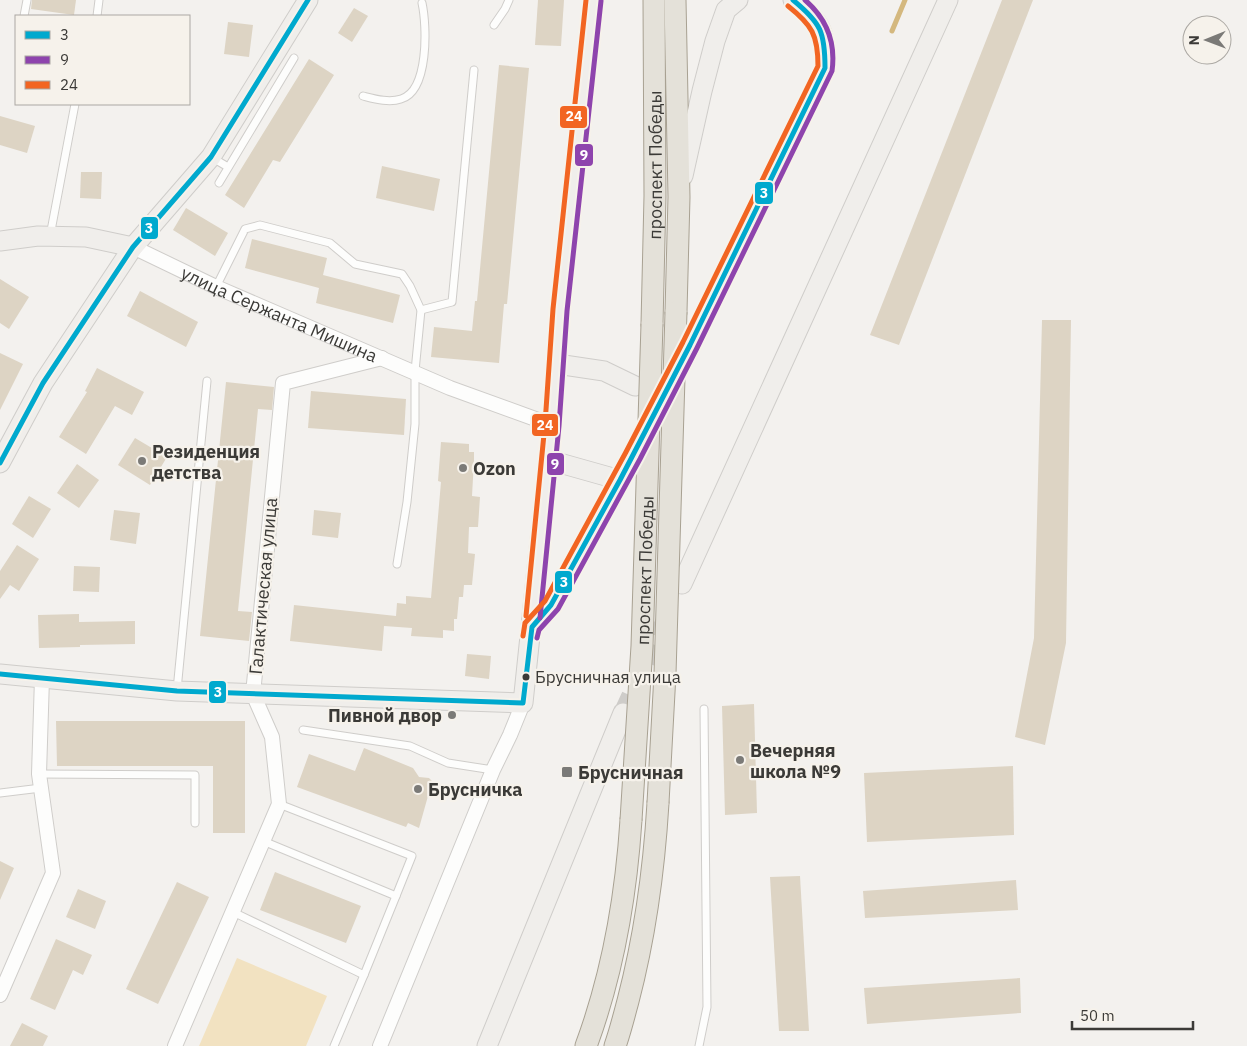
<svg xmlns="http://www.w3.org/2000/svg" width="1247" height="1046" font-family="'IBM Plex Sans',sans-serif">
<rect width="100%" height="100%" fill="#f3f1ee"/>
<polygon fill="#f2e2c1" points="237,958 327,996 306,1046 199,1046"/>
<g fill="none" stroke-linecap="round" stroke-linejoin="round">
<polyline stroke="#d4b87e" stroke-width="5" points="892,31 905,0"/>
</g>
<g fill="#ddd4c4">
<polygon points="32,0 76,0 74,15 31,9"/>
<polygon points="538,0 564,0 561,46 535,45"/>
<polygon points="1002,0 1033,0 899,345 870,335"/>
<polygon points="354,8 368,16 352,42 338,33"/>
<polygon points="228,22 253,25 249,57 224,54"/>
<polygon points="309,59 334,75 280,162 273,160 244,208 225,195"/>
<polygon points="499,65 529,68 507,304 504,304 499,363 431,357 434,327 472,331 475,301 477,301"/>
<polygon points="0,116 35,126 27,153 0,145"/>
<polygon points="382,166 440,179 434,211 376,198"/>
<polygon points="81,172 102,172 101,199 80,198"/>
<polygon points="186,208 228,233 215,256 173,230"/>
<polygon points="252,239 327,258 323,275 400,295 393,323 316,303 319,288 245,268"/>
<polygon points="0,279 29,297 9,329 0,323"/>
<polygon points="140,291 198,322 186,347 127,316"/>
<polygon points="1042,320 1071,320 1066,643 1045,745 1015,737 1034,638"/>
<polygon points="0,353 23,364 0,410"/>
<polygon points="97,368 144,392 132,415 115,406 86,454 59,437 87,392 85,391"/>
<polygon points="226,382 274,387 272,410 258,409 238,611 252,612 249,641 200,636"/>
<polygon points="311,391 406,399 404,435 308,428"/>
<polygon points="135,438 167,457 150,485 118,465"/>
<polygon points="441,442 469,444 469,452 474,452 474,460 472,496 480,497 478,527 469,527 468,553 475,554 472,585 464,585 463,597 459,597 457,619 454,619 454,631 443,630 443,638 411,636 412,628 384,626 382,651 290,641 294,605 396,616 397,603 406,604 406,596 431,598 441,482 438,481"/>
<polygon points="77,464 99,480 79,508 57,493"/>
<polygon points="29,496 51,509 33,538 12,524"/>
<polygon points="114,510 140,513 136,544 110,540"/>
<polygon points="314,510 341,513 338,538 312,535"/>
<polygon points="17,545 39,559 19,591 10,585 0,599 0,571"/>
<polygon points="74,566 100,567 99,592 73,591"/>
<polygon points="79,614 79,622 135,621 135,644 80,645 80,647 39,648 38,615"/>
<polygon points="467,654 491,656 489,679 465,676"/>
<polygon points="754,704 757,813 725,815 722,706"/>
<polygon points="56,721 245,721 245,833 213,833 213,766 57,766"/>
<polygon points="364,748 413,768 419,777 429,778 435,784 428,796 419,828 408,823 406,827 297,787 309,754 355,771"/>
<polygon points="1013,766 1014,835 867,842 864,773"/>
<polygon points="0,861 14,868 0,900"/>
<polygon points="275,872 361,906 346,943 260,910"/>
<polygon points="800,876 809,1031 779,1031 770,877"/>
<polygon points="1016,880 1018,910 865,918 863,891"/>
<polygon points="177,882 209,897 158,1004 126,989"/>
<polygon points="78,889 106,901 95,929 66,917"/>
<polygon points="56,939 92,955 83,975 73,970 55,1010 30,999"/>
<polygon points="1020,978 1021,1013 867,1024 864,988"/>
<polygon points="22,1023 48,1036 43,1046 10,1046"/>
</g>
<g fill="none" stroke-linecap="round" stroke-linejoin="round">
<g stroke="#ceccc9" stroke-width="19" stroke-dasharray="19 9" stroke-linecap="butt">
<polyline points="633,456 674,375"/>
<polyline points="623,713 666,619"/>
</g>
<g stroke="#cfcdca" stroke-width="9">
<g id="lane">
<polyline points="24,16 27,0"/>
<polyline points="97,16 99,0"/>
<polyline points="494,25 505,9 509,0"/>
<path d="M363,96C375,99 389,103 401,99C429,91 427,26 422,3"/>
<polyline points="211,157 228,167"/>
<polyline points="219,183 294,58"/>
<polyline points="50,236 75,104"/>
<polyline points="216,287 245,229 260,225 330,243 355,264 402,274 410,286 421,310 415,371 415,424 407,502 397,564"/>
<polyline points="421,310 452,302 474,70"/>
<polyline points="177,690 207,381"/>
<polyline points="303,730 410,746 448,763 493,770"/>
<polyline points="39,774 195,775 195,823"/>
<polyline points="0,793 41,788"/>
<polyline points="279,804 412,856 396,896"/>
<polyline points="233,912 364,975 396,896 263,841"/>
<polyline points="334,1046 364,975"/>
<polyline points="699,1046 707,1007 704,709"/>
</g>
</g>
<g stroke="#cfcdca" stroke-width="16">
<g id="street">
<path id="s1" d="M133,247L216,287L450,388L552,425"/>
<polyline points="0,995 53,873 39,774 42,678"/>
<polyline points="175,1046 279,804 272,737 253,694 283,383 382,358"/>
<polyline points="380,1046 493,770 510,735 523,703"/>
</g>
</g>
<g stroke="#cfcdca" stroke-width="21">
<g id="secondary">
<polyline points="683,176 702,91 715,41 726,10 738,0"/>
<polyline points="0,241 38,236 86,237 133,247"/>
<path d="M690,345L825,68C826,31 822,23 793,0"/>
<polyline points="557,364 604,371 635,386"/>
<polyline points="549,460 620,480"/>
<polyline points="0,463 43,383 133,247 211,157 308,0"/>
<polyline points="682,584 948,0"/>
<polyline points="532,627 551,605 633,456"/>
<polyline points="0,674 177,691 523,703 552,425 560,310 594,0"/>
<polyline points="487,1046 623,713"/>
</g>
</g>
<g stroke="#a8a192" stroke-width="23">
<g id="primary">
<polyline points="675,0 679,197 676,312"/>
<path id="s2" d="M652,324L655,196L654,0"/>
<path d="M586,1046C613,973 626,897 631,820"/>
<path d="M615,1046C620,1032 624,1016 628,1001C645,936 654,870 658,803"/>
</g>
</g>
<use href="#lane" stroke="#fdfdfc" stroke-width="7"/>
<use href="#street" stroke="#fdfdfc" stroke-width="14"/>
<use href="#secondary" stroke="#f0eeeb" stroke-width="19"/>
<use href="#primary" stroke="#e4e1d9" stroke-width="21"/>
<g stroke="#a8a192" stroke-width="23" stroke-linecap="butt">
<g id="primary-bridge">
<polyline points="658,803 665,674 676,312"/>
<path id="s3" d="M631,820L642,646L652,324"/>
</g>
</g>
<use href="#primary-bridge" stroke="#e4e1d9" stroke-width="21"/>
<g stroke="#f6f2eb" stroke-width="9">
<g id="bus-1">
<polyline points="0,463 43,383 133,247 211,157 308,0"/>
<path d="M0,674L177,691L523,703L532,627L551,605L620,480L690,345L825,68C825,32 821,23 793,0"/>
</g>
</g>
<g stroke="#f6f2eb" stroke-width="9">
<g id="bus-2">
<polyline points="540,618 559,426 567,311 601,1"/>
<path d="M537,638L539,630L558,609L640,459L697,348L832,71C836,42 827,19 805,0"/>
</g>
</g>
<g stroke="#f6f2eb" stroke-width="9">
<g id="bus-3">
<polyline points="526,616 545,424 553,309 586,0"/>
<path d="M523,636L525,623L545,601L626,452L683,342L818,66C818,35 812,25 788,6"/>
</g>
</g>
<use href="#bus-1" stroke="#00a9ce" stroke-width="5"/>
<use href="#bus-2" stroke="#8e44ad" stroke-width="5"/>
<use href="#bus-3" stroke="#f26522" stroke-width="5"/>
</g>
<g fill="#7b7a77" stroke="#f6f2eb" stroke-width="2">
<circle cx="142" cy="461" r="5"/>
<circle cx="463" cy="468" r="5"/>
<circle cx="452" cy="715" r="5"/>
<circle cx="740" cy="760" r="5"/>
<rect x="561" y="766" width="12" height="12" rx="2.5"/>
<circle cx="418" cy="789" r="5"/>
</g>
<circle fill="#3b3a37" stroke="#f6f2eb" stroke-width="2" cx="526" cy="677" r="4.5"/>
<g text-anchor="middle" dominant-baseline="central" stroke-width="4.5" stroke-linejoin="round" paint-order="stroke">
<g font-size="17" fill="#3b3a37" stroke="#f6f2eb" text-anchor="start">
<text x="535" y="677">Брусничная улица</text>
</g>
<g font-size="18" fill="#3b3a37" stroke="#f6f2eb">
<text stroke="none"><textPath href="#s2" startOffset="159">проспект Победы</textPath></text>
<text stroke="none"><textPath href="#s1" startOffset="161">улица Сержанта Мишина</textPath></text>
<text stroke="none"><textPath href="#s3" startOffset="250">проспект Победы</textPath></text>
<text transform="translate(263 586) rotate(-85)">Галактическая улица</text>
</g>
<g font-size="18" font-weight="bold" fill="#3b3a37" stroke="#f6f2eb" text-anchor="start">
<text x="152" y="451">Резиденция<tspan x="152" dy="21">детства</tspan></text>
<text x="473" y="468">Ozon</text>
<text x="442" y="715" text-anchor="end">Пивной двор</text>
<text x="750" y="750">Вечерняя<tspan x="750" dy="21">школа №9</tspan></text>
<text x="578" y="772">Брусничная</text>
<text x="428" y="789">Брусничка</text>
</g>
</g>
<g stroke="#f6f2eb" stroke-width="2">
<rect x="559" y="105" width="29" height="24" rx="5" fill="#f26522"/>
<rect x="574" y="143" width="20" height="24" rx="5" fill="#8e44ad"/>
<rect x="754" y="181" width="20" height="24" rx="5" fill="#00a9ce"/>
<rect x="140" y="216" width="19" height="24" rx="5" fill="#00a9ce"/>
<rect x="531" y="413" width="28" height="24" rx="5" fill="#f26522"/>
<rect x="546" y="452" width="19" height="24" rx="5" fill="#8e44ad"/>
<rect x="554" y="570" width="19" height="24" rx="5" fill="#00a9ce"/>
<rect x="208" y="680" width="19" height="24" rx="5" fill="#00a9ce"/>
</g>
<g font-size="14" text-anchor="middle" font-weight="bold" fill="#fff">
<text x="574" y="121">24</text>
<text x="584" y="160">9</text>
<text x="764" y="198">3</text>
<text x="149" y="233">3</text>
<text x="545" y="430">24</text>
<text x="555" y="469">9</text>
<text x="564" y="587">3</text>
<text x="218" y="697">3</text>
</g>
<rect x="15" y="15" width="175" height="90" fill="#f6f2eb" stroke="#aba8a3"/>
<rect x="25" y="31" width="25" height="8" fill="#00a9ce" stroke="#aba8a3"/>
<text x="60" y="40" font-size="15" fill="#3b3a37">3</text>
<rect x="25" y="56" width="25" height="8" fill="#8e44ad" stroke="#aba8a3"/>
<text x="60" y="65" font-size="15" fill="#3b3a37">9</text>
<rect x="25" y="81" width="25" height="8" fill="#f26522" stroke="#aba8a3"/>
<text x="60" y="90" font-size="15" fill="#3b3a37">24</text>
<g transform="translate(1207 40) rotate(269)"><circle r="24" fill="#f6f2eb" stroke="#aba8a3"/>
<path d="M0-4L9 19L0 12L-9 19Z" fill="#7b7a77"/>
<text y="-8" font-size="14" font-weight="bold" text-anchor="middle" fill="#3b3a37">N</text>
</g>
<path d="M1072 1021v8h121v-8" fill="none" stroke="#3b3a37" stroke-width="2.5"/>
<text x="1080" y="1021" font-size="15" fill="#3b3a37" stroke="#f6f2eb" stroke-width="4" paint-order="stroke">50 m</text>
</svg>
